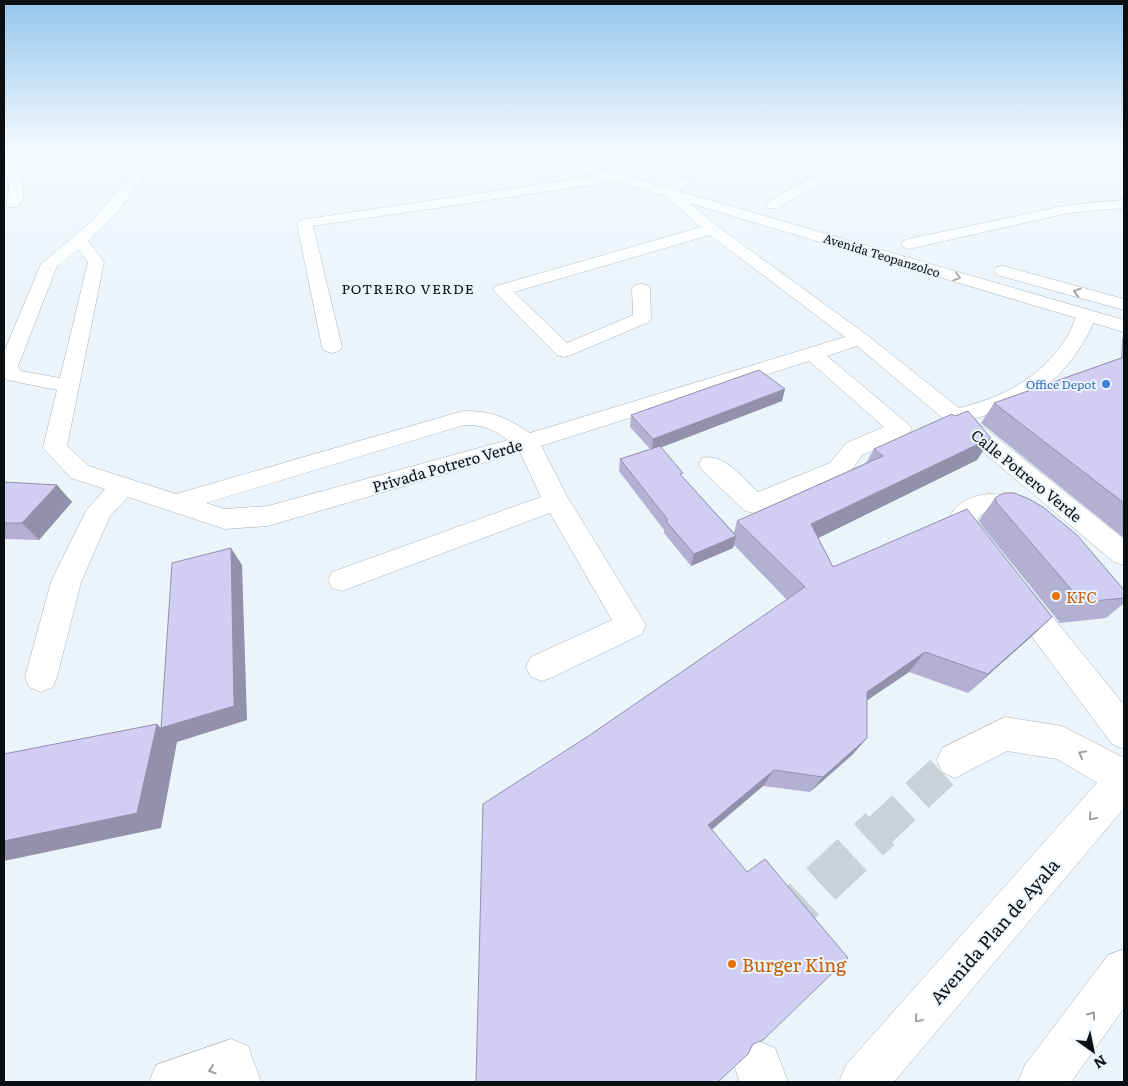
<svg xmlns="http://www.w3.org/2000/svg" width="1128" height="1086" font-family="Literata,serif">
<rect width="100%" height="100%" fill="#ebf4fb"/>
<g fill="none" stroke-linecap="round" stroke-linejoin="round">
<polyline stroke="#cad2d8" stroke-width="34" stroke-dasharray="34 18" stroke-linecap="butt" points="879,831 955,760"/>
<polyline stroke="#cad2d8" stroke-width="43" stroke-dasharray="43 22" stroke-linecap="butt" points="776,931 797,906 880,829"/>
<g stroke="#a7b0b7" stroke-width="1">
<g id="minor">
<path d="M118,150C133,150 144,153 149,169L119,210L88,241L104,262L67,446L89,466L176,494L463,411C492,411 506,417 530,433L845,337L710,235L514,292L567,343L633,315L632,289L635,285L641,284L647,285L650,289L651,318L649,322L571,355L564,357L557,355L493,290L496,286L701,227L661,192L679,178L684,177L691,181L677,192L717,226L867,335L959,408C1004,397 1040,378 1066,339C1072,330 1074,319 1079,311L1086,309L1093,311L1095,315C1093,328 1086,338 1079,349C1054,389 1017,407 973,419L1124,539V565L1114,562L857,346L827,356L908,424L912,429L908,434L862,455L848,475L763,511L754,513L745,511L702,470L699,464L702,458C724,452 743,479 758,492L830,463L846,443L884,427L809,361L541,446L568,498L646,625L642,634L553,677L542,681L531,677L526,667L531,657L612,620L550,513L342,591L332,588L328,580L332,572L541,497L520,452L268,526L225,529L128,497L110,516L81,582L57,677L53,687L41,692L29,687L25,677L51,582L86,511L105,489L71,478L43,448L57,390L7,380L4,376V352L41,264L92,221L135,169L134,164ZM78,249L88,262L60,378L21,371L18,366L57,266ZM464,425C484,425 491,428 508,440L268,506L225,509L206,503Z"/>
<polygon points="286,150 298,150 299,154 332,150 364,150 358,154 294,163 288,159"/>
<polygon points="600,150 614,150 633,166 632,169 599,184 313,226 342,347 339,351 332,353 325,351 322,347 297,223 300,220 596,176 618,165"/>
<polygon points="858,150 877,150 778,208 768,208 766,205 768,202"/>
<path d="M4,158L9,159L24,186L23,197L18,207H8L6,204C14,183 3,178 4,158Z"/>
<polygon points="1124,200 1124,208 1068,213 909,249 903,247 901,244 903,241 909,239 1068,205"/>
<path d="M988,494C1006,494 1030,499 1039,515L1035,522L1026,525C1010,520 993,503 977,518L979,526L991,542L987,549C963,557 955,536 950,516C958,501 972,496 988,494Z"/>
<polygon points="1020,586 1030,589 1124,705 1124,749 1112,744 1010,607 1005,598 1010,589"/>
<polygon points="1005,717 1062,726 1124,758 1124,796 1111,791 1057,759 1007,751 955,778 942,772 937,760 942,748"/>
<polygon points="231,1039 248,1046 261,1082 149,1082 156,1065"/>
<polygon points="758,1041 775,1048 788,1082 740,1082 734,1065 741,1048"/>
</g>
</g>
<g stroke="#a7b0b7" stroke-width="1">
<g id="major">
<polygon points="4,150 15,150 13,153 4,155"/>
<polygon points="518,150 537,150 1124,320 1124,332 520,153"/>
<polygon points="1003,266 1124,299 1124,310 997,275 994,271 997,267"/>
<polygon points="1124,762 1124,808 894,1082 839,1082 846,1065 1111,767"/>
<polygon points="1124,949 1124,1008 1071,1082 1018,1082 1025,1065 1108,955"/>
</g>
</g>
<use href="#minor" fill="#fff" fill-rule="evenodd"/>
<use href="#major" fill="#fff" fill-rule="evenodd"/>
</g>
<g fill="#b4b0d1">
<polygon points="1124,336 1124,538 981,423 994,403 1121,358 1122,339"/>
<polygon points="782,401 661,447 682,476 734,533 737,521 866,463 874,449 991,438 977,460 818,538 833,567 1052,617 1031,637 968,693 909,672 867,700 867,738 852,755 810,792 763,786 712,829 763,1040 590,735 787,600 734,545 733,548 691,566 664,533 664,530 619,471 620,459 650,449 630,427 631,415"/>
<polygon points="4,482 72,502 39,540 4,539"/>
<polygon points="995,498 1124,590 1124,603 1106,618 1060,623 981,525 979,520"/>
</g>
<g fill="#9290aa">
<polygon points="785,389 782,401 652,451 653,439"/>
<polygon points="991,438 977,460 802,546 811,524"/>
<polygon points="57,485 72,502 39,540 22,523"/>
<polygon points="736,536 733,548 691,566 694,554"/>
<polygon points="231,548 242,565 247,720 177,742 161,828 4,861 4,841 157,724 161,728"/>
<polygon points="1052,617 1031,637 968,693 988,674"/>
<polygon points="925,652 909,672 853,710 867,692"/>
<polygon points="867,738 852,755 810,792 823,777"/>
<polygon points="774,770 763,786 701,839 708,825"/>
</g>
<g fill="#d1cdf3" stroke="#9290aa">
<polygon points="1124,357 1124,503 994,403"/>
<polygon points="759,370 785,389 653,439 631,415"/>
<polygon points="968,411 991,438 811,524 833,567 967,509 1052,617 988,674 925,652 867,692 867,738 823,777 774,770 708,825 747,872 765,859 848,958 763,1040 753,1044 748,1054 718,1082 476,1082 483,804 590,735 805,587 737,521 883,456 874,449 952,414 955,416"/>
<polygon points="660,446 683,473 680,474 736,536 694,554 666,521 668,520 620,459"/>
<polygon points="4,482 57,485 22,523 4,523"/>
<polygon points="1004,493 1014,493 1027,498 1043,507 1077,535 1124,590 1124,598 1082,602 997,503 995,498"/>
<polygon points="231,548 234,706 161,728 172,563"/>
<polygon points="157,724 137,813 4,841 4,754"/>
</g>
<defs><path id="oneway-chevron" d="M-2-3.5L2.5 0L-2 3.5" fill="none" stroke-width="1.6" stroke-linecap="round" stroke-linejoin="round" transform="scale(1.25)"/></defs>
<g stroke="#9e9fa0">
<use href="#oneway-chevron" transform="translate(957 277) rotate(17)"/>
<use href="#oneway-chevron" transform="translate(1077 292) rotate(-164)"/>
<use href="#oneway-chevron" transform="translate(1082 754) rotate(-151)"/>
<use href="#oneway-chevron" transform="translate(1092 817) rotate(131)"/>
<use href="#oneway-chevron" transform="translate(1092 1015) rotate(-54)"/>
<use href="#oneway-chevron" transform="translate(918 1019) rotate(131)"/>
<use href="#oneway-chevron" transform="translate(212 1070) rotate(162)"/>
</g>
<linearGradient id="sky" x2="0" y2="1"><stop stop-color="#94c5ed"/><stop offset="0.5" stop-color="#f6fafd"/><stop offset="1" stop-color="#f6fafd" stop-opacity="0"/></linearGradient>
<rect width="1128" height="302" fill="url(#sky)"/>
<circle fill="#3f7fe0" stroke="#ebf4fb" stroke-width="2" cx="1106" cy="384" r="5"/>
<g fill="#e8710a" stroke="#ebf4fb" stroke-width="2">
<circle cx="1056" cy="596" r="5"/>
<circle cx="732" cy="964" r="5"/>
</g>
<g text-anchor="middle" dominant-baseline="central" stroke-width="4" stroke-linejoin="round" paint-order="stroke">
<g font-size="12" fill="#0c0f11" stroke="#ebf4fb">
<text transform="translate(882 255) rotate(17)">Avenida Teopanzolco</text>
</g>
<g font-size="12" fill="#366cbe" stroke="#ebf4fb" text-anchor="end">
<text x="1096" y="384">Office Depot</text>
</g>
<g font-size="14" letter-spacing="1" fill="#0c0f11" stroke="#ebf4fb">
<text x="408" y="288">POTRERO VERDE</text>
</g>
<g font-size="15" fill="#0c0f11" stroke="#ebf4fb">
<text transform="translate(447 465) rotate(-16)">Privada Potrero Verde</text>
<text transform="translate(1027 475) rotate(39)">Calle Potrero Verde</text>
</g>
<g font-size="15" fill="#c56008" stroke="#ebf4fb" text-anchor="start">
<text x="1066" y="596">KFC</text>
</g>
<g font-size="18" fill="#0c0f11" stroke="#ebf4fb">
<text transform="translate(994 931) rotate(-49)">Avenida Plan de Ayala</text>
</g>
<g font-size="18" fill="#c56008" stroke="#ebf4fb" text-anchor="start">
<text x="742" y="964">Burger King</text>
</g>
</g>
<rect width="1128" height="1086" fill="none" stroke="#0c0f11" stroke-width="10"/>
<g transform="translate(1093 1051) rotate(147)" stroke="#ebf4fb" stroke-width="4" paint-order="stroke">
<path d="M0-4L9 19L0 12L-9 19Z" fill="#0c0f11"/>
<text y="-8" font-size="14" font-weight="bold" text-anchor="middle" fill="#0c0f11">N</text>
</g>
</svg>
